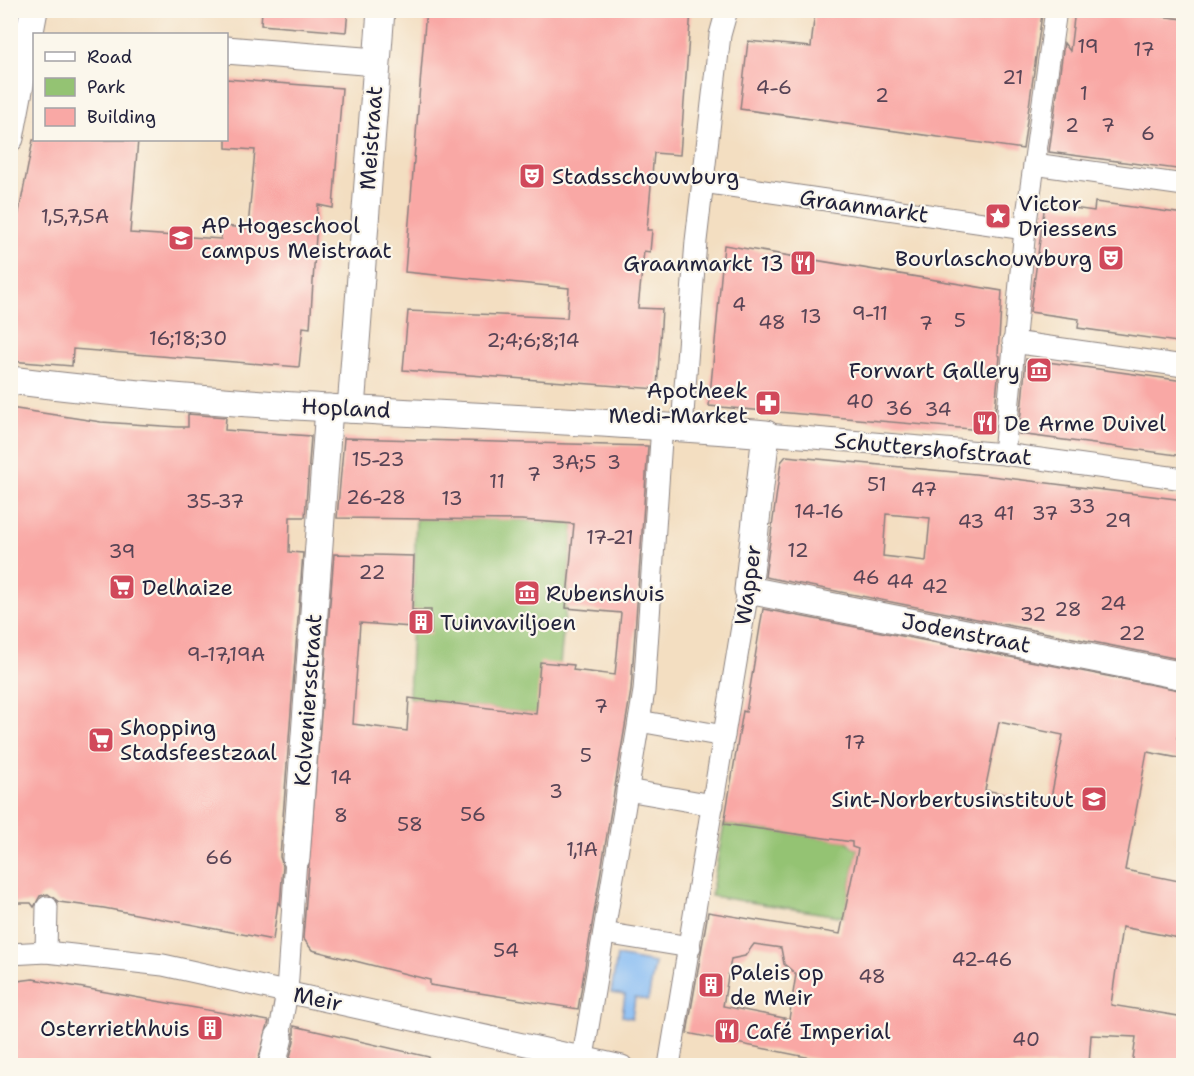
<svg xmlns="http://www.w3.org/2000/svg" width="1194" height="1076" font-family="'Shantell Sans',sans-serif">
<rect width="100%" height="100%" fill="#fbf7ec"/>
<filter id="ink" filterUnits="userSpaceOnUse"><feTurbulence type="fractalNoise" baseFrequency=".0167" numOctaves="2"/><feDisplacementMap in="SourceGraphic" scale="12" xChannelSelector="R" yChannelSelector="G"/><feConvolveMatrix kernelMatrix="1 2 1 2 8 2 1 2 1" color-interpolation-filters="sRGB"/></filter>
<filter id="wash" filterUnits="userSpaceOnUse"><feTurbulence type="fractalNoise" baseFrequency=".008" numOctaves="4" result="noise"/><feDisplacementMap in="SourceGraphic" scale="24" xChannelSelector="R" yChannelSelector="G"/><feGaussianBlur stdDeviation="1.35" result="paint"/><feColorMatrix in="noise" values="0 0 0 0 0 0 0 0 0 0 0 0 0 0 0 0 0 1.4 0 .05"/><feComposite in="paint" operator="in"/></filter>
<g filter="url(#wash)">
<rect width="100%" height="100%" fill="#f3dec1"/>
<g fill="#94c373" stroke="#5b7257" stroke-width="1.5">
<polygon points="416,519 504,519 574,524 560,664 541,715 409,698"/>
<polygon points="724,824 847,841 852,847 858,849 844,917 711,896"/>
</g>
<polygon fill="#85bbf4" stroke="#546e98" stroke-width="1.5" points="617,956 655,963 648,1000 635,998 632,1018 622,1016 625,995 611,993"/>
<g id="blocks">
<g fill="#f9a8a5" fill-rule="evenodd">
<polygon points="262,10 348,10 346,32 261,25"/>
<polygon points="426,10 691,10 680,155 654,153 647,230 652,230 650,252 644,251 638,308 662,309 657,389 403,370 408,311 567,318 569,288 405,272"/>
<polygon points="815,10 1040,10 1042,14 1023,149 740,109 748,41 811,47"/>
<polygon points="1075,10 1106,10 1184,19 1184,170 1049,152 1064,43 1070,51"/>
<polygon points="226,79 342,88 333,208 318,205 310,328 303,327 299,367 73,349 72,366 10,361 10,258 33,140 138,140 130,233 221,239 222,226 248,228 255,150 226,148"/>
<polygon points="1095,202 1184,214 1184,343 1078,328 1079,319 1030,312 1045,204 1094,211"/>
<polygon points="724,245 1002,291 998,355 1000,356 993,431 709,406"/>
<polygon points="1026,359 1184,381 1184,456 1019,434"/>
<polygon points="10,408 101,422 178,427 188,427 188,414 226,417 225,430 311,436 305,517 290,517 289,552 303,553 280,857 283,866 280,905 278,902 273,940 104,908 59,902 48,894 40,896 34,907 31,903 10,903"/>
<polygon points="344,438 648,446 631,690 578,1009 430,985 430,980 312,950 303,938 334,554 414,556 412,610 431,610 431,634 411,633 411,627 360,623 353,724 407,731 409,698 536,714 540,662 574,665 573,670 615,675 621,613 566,608 574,524 521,520 337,518"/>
<path d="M786,456L975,474L1184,500V660L765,577L781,462ZM886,514L930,518L926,561L883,556Z"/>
<path d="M763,609L1184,691V717L1177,738L1184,739V759L1147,752L1125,870L1184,882V939L1122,927L1111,1005L1184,1017V1065H1132L1136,1037L1091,1035L1089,1065H829L831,1062L687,1033L708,912L840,934L858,849L852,847V842L724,824L743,711L746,712ZM999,722L1063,735L1050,803L985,790ZM754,944L781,948L784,964L796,974L789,1019L723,1006L731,959L745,956Z"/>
<polygon points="33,979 269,1021 257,1065 10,1065 10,982"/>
<polygon points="294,1026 429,1057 429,1065 288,1065 294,1041"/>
</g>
</g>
</g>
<g filter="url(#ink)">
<use href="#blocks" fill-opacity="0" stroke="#8a807e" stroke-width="1.5"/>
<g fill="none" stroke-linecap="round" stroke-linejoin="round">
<g stroke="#8a807e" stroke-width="23">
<g id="pedestrian">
<polyline points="1034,164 1184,185"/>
<polyline points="703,182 1025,229"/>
<polyline points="1013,342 1184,366"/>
<polyline points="682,427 696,241 720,35 727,10"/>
<polyline points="766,434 1004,454 1184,479"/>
<polyline points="1004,454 1025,229 1056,10"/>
<polyline points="639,721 724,736"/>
<polyline points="627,790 713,805"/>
<polyline points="604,933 690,947"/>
<polyline points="46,952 47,907"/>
<polyline points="10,954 46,952 163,965 622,1066"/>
<polyline points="279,1037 287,992 296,858"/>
<polyline points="583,1057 644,691 662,425"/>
<polyline points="669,1066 748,590"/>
</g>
</g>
<g stroke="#8a807e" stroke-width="29">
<g id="minor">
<polyline points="226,50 376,62"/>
<polyline points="10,138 34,10"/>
<path d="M10,380C261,412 514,414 766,434L748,590L1184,676"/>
<polyline points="351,409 381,10"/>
<polyline points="296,858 329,408"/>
<polyline points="272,1066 279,1037"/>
</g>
</g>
<use href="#pedestrian" stroke="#fff" stroke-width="21"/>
<use href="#minor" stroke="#fff" stroke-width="27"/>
</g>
</g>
<defs>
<g id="theatre-square" transform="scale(1.35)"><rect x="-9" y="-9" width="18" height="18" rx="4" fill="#d1495b" stroke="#fbf7ec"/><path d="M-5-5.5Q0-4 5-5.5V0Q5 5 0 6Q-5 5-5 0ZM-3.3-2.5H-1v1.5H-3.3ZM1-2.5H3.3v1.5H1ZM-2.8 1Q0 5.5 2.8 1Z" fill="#fff"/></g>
<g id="sight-square" transform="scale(1.35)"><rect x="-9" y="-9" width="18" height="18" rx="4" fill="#d1495b" stroke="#fbf7ec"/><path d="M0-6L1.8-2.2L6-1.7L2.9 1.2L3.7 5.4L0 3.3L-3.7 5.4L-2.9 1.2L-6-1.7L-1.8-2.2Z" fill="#fff"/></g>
<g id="university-square" transform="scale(1.35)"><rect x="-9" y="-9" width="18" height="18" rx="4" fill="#d1495b" stroke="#fbf7ec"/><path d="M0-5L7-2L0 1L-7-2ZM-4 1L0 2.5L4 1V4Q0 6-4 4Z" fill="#fff"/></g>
<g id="restaurant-square" transform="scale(1.35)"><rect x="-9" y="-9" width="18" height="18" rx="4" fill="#d1495b" stroke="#fbf7ec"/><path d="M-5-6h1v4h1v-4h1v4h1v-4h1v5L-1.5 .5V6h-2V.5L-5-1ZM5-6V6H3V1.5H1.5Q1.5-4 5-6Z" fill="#fff"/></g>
<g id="museum-square" transform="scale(1.35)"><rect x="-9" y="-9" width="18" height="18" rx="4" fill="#d1495b" stroke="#fbf7ec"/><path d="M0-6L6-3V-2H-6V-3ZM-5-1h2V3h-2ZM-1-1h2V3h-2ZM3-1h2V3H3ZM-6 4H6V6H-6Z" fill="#fff"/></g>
<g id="pharmacy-square" transform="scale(1.35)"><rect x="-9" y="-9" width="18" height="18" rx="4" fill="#d1495b" stroke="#fbf7ec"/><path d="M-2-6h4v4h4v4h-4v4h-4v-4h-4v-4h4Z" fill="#fff"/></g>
<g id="supermarket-square" transform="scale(1.35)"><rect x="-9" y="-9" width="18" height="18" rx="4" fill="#d1495b" stroke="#fbf7ec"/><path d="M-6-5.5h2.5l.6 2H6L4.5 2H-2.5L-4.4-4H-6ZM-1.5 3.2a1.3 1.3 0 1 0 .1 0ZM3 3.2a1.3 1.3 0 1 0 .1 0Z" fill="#fff"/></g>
<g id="building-square" transform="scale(1.35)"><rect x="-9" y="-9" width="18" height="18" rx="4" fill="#d1495b" stroke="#fbf7ec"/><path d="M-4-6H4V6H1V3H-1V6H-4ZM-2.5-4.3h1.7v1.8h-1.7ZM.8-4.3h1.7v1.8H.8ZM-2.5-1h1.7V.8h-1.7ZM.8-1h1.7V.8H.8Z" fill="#fff"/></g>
<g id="school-square" transform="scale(1.35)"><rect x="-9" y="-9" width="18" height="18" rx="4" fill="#d1495b" stroke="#fbf7ec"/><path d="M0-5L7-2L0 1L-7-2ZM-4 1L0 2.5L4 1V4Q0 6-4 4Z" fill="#fff"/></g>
</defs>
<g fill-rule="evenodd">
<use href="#theatre-square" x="532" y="176"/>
<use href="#sight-square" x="998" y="216"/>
<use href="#university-square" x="181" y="238"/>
<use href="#theatre-square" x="1111" y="258"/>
<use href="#restaurant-square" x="803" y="263"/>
<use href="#museum-square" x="1039" y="370"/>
<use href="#pharmacy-square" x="768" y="403"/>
<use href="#restaurant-square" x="985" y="423"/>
<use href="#supermarket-square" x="122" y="587"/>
<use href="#museum-square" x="527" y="593"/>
<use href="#building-square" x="421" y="622"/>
<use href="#supermarket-square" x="101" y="740"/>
<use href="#school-square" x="1094" y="799"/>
<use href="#building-square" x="711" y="985"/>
<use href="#building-square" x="210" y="1028"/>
<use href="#restaurant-square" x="727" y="1031"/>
</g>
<g text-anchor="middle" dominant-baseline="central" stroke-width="4.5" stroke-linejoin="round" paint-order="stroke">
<g font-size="20" fill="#584456">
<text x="1088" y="46">19</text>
<text x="1144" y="49">17</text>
<text x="1013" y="77">21</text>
<text x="774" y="87">4-6</text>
<text x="1084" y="93">1</text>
<text x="882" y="95">2</text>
<text x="1072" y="125">2</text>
<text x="1108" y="125">7</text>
<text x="1148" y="133">6</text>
<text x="75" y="216">1,5,7,5A</text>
<text x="739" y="304">4</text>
<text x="870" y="313">9-11</text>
<text x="811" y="316">13</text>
<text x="960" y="320">5</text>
<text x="772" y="322">48</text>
<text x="926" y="323">7</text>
<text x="188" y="338">16;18;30</text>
<text x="533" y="340">2;4;6;8;14</text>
<text x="860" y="401">40</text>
<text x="899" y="408">36</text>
<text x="938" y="409">34</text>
<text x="378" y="459">15-23</text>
<text x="574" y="462">3A;5</text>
<text x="614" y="462">3</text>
<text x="534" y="474">7</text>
<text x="497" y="481">11</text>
<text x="877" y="484">51</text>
<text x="924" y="489">47</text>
<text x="376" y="497">26-28</text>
<text x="452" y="498">13</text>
<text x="215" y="501">35-37</text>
<text x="1082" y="506">33</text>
<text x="819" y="511">14-16</text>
<text x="1004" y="513">41</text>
<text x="1045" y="513">37</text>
<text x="1118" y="520">29</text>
<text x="971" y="521">43</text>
<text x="610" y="537">17-21</text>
<text x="798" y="550">12</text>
<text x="122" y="551">39</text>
<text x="372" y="572">22</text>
<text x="866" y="577">46</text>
<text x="900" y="581">44</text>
<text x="935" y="586">42</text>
<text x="1113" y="603">24</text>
<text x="1068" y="609">28</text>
<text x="1033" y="614">32</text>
<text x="1132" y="633">22</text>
<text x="226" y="654">9-17,19A</text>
<text x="601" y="706">7</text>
<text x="855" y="742">17</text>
<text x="586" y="755">5</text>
<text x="341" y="777">14</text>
<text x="556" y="791">3</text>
<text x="473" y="814">56</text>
<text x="341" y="815">8</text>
<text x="410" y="824">58</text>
<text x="582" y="849">1,1A</text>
<text x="219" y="857">66</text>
<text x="506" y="950">54</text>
<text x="982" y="959">42-46</text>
<text x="872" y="976">48</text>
<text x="1026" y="1039">40</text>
</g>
<g font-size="22" fill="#22223b" stroke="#fbf7ec">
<text transform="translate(371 138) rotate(-86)">Meistraat</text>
<text transform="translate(864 206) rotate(8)">Graanmarkt</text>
<text transform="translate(346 408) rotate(3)">Hopland</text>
<text transform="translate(933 449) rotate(5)">Schuttershofstraat</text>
<text transform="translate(748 585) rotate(-82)">Wapper</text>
<text transform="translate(966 633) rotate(11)">Jodenstraat</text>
<text transform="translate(308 700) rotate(-86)">Kolveniersstraat</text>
<text transform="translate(318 999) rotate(12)">Meir</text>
</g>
<g font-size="22" fill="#22223b" stroke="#fbf7ec" text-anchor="start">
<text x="552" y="176">Stadsschouwburg</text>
<text x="1018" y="203">Victor<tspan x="1018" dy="25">Driessens</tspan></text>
<text x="201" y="225">AP Hogeschool<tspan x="201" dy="25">campus Meistraat</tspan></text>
<text x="1092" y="258" text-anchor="end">Bourlaschouwburg</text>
<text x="784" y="263" text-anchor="end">Graanmarkt 13</text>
<text x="1020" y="370" text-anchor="end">Forwart Gallery</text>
<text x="748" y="390" text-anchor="end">Apotheek<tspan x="748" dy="25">Medi-Market</tspan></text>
<text x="1004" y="423">De Arme Duivel</text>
<text x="142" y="587">Delhaize</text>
<text x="546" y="593">Rubenshuis</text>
<text x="440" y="622">Tuinvaviljoen</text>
<text x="120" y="727">Shopping<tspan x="120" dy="25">Stadsfeestzaal</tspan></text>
<text x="1074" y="799" text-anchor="end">Sint-Norbertusinstituut</text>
<text x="730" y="972">Paleis op<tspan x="730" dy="25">de Meir</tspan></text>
<text x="190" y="1028" text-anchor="end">Osterriethhuis</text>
<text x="746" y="1031">Café Imperial</text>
</g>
</g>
<rect width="1194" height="1076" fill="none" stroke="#fbf7ec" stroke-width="36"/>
<rect x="33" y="33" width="195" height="108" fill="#fbf7ec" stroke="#a4a2a5" stroke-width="1.5"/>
<rect x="45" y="52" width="30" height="9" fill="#ffffff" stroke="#a4a2a5" stroke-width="1.5"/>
<text x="87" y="63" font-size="18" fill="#22223b">Road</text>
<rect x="45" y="78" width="30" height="18" fill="#94c373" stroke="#a4a2a5" stroke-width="1.5"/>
<text x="87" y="93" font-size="18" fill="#22223b">Park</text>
<rect x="45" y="108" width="30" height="18" fill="#f9a8a5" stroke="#a4a2a5" stroke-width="1.5"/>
<text x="87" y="123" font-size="18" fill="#22223b">Building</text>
</svg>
